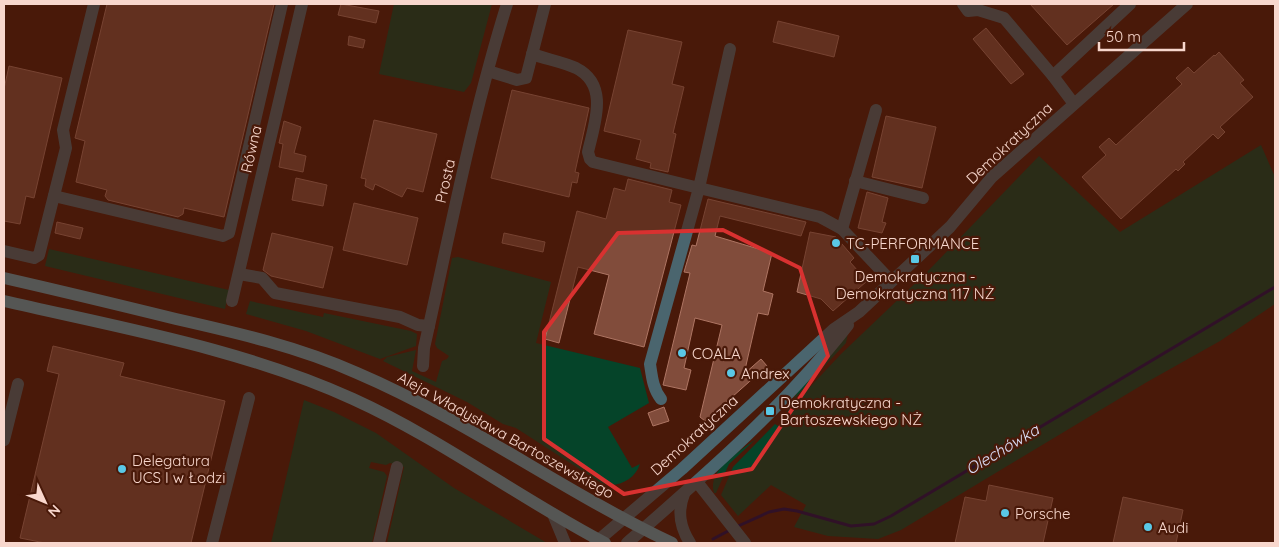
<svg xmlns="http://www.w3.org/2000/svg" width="1279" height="547" font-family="Quicksand,sans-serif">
<rect width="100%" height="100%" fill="#491909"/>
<g fill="#054429">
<polygon points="394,4 492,4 471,83 464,92 379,74"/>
<polygon points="1261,145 1275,177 1275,304 1220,341 1147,382 901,530 878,539 828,536 794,527 806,505 771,485 738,516 721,495 733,467 775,424 778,426 785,418 783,416 841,354 928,271 1039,156 1120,232"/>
<polygon points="49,249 229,290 225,309 45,266"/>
<path d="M458,257L551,282L536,343L640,368L649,403L608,427L632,468L640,464C635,480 616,489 601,483L516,428L503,424L467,402L383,361L387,357L416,350L412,371L436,382L442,361L447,359L449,356L437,348L435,344L452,258Z"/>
<polygon points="250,301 323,317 324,313 411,331 417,334 416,346 380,359 306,331 246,314"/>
<polygon points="848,333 846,343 793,400 804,382"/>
<polygon points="304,400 334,412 376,433 454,488 547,543 387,543 404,467 390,463 386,465 371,462 369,468 384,472 387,476 372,543 271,543"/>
<path d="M756,439L729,464L716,493H714C707,469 739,452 756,439Z"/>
</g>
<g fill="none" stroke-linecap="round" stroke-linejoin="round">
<g stroke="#13074d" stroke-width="3">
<polyline points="736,527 769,512 784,509 797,511 851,526 874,524 891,516 1275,287"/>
<polyline points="713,539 730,530"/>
</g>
</g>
<g fill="#814c3b" stroke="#ae7563">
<polygon points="107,4 274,4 224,217 184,208 183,214 178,217 108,200 105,196 107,190 76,182 85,141 75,138"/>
<polygon points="341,4 379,11 376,23 338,15"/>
<polygon points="1030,4 1114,4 1067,45"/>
<polygon points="778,21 839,36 834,57 773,42"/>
<polygon points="986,28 1024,74 1011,84 973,39"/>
<polygon points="628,30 682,42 672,84 684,87 673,133 676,134 668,172 650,168 651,163 636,159 641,140 604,131"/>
<polygon points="349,36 365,40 363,48 348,45"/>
<polygon points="1219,52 1244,80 1240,83 1253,97 1220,127 1225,132 1218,139 1213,134 1183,162 1185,164 1178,171 1176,169 1121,219 1082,177 1106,155 1099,147 1109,138 1116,145 1182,84 1176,78 1188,67 1194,73 1214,55 1215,56"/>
<polygon points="9,66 62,78 34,198 26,196 20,224 4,221 4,89"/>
<polygon points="512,90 589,108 575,172 579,173 577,183 572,182 569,197 491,178"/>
<polygon points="886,116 936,127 922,188 872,177"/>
<polygon points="374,120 437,134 423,192 407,188 402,197 375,184 373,190 365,186 366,179 361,178"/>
<polygon points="284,121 301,127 294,153 306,156 303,172 279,167 283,144 279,143"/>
<polygon points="296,178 327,185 323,206 292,200"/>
<polygon points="628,179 672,190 669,202 681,205 644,347 594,334 609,275 578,267 559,343 545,339 577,211 606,219 614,188 625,191"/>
<polygon points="867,192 888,198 882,222 886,223 882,233 858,228"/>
<polygon points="708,199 806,222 801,236 720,216 715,236 772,253 763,291 773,294 768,315 758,313 744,374 761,359 767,366 705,421 700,417 722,325 695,318 684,368 691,370 686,390 663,385 690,273 684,272 692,245 696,246"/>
<polygon points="354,203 418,218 407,265 343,250"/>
<polygon points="57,222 83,228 80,239 55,233"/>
<polygon points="810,232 836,237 854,258 850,262 867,281 833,311 821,299 797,292"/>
<polygon points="272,233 333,247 323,288 271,276 263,270"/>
<polygon points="504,233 545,242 543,252 502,243"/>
<polygon points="53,346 124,363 120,376 225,401 191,543 45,543 20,538 59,374 47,371"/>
<polygon points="664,407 669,421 653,426 648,413"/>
<polygon points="989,485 1053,498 1043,543 955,543 965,497 986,501"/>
<polygon points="1123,497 1183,510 1176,543 1113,543"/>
</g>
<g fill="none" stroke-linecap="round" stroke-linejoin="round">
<g stroke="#4a656e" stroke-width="12">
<polyline points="963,4 968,11 978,10 1004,18 1053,76 1074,104"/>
<path d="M532,54C546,59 563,62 576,68C610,85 594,125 588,152L590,159L593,162L699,188L730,49"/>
<polyline points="488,71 517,80 526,78 545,4"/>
<polyline points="1053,76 1130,4"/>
<polyline points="855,181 923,198"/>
<polyline points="54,196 223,236 229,233 282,4"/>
<polyline points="842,229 876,110"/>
<polyline points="4,251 34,258 39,255 66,148 63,130 94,4"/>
<polyline points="239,274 262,278 275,293 400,317 418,325 429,326"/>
<polyline points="232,301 302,4"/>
<path d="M423,366L424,348C450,233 472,116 507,4"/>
<path d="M661,399C653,389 652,377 650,364L699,188L820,217L842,229L891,281"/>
<polyline points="4,440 18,384"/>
<polyline points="697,482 745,543"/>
<path d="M684,494C677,512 680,527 690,543"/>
<polyline points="553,514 565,543"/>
<polyline points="212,543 249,398"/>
<polyline points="379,543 397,467"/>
<polyline points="595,543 682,469 834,329 859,312 950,227 992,177 1187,4"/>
<path d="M627,543C705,475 784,407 848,325"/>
</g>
<g stroke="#659fb0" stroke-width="12">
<path d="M4,278C61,291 119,305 176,319C238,333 299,347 357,373C467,420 564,492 672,543"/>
<path d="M4,301C121,328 243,349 353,399C441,439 519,498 605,543"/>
</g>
</g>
<path d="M0 0H1279V547H0ZM723,230L800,268L828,356L752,469L624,494L544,439V332L618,233Z" fill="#491909" fill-opacity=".55" fill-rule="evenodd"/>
<path fill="none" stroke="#d83130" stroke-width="4" stroke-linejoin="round" d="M723,230L800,268L828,356L752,469L624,494L544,439V332L618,233Z"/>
<g fill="#5ac8e6" stroke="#491909" stroke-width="2">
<circle cx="836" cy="243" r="5"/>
<rect x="910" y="254" width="10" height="10" rx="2.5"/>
<circle cx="682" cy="353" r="5"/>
<circle cx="731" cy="373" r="5"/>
<rect x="765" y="406" width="10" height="10" rx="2.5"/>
<circle cx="122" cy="469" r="5"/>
<circle cx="1005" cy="513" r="5"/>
<circle cx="1148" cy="527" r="5"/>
</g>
<g text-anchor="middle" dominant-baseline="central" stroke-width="4.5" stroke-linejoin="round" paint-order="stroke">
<g font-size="15" fill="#f8d7cd" stroke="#491909">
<text transform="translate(1009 143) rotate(-43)">Demokratyczna</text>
<text transform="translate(251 149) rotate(-77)">Równa</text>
<text transform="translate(445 181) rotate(-77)">Prosta</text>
<text transform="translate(506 435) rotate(29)">Aleja Władysława Bartoszewskiego</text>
<text transform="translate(694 435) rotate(-42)">Demokratyczna</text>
</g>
<g font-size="15" fill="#f8d7cd" stroke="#491909" text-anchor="start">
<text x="846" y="243">TC-PERFORMANCE</text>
<text x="915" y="276" text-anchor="middle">Demokratyczna -<tspan x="915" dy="17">Demokratyczna 117 NŻ</tspan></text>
<text x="692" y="353">COALA</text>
<text x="741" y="373">Andrex</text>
<text x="780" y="402">Demokratyczna -<tspan x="780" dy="17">Bartoszewskiego NŻ</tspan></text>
<text x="132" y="460">Delegatura<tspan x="132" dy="17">UCS I w Łodzi</tspan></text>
<text x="1015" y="513">Porsche</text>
<text x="1158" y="527">Audi</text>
</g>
<g font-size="16" font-style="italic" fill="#dce0fa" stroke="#491909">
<text transform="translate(1002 449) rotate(-31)">Olechówka</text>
</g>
</g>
<rect width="1279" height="547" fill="none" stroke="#f8d7cd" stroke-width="10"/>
<g transform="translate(45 502) rotate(134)" stroke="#491909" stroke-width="4" paint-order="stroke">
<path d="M0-4L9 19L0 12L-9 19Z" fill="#f8d7cd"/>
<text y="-8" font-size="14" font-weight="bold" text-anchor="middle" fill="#f8d7cd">N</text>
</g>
<path d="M1099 42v8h85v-8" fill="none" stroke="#f8d7cd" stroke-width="2.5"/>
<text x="1106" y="42" font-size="15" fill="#f8d7cd" stroke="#491909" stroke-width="4" paint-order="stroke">50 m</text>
</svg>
